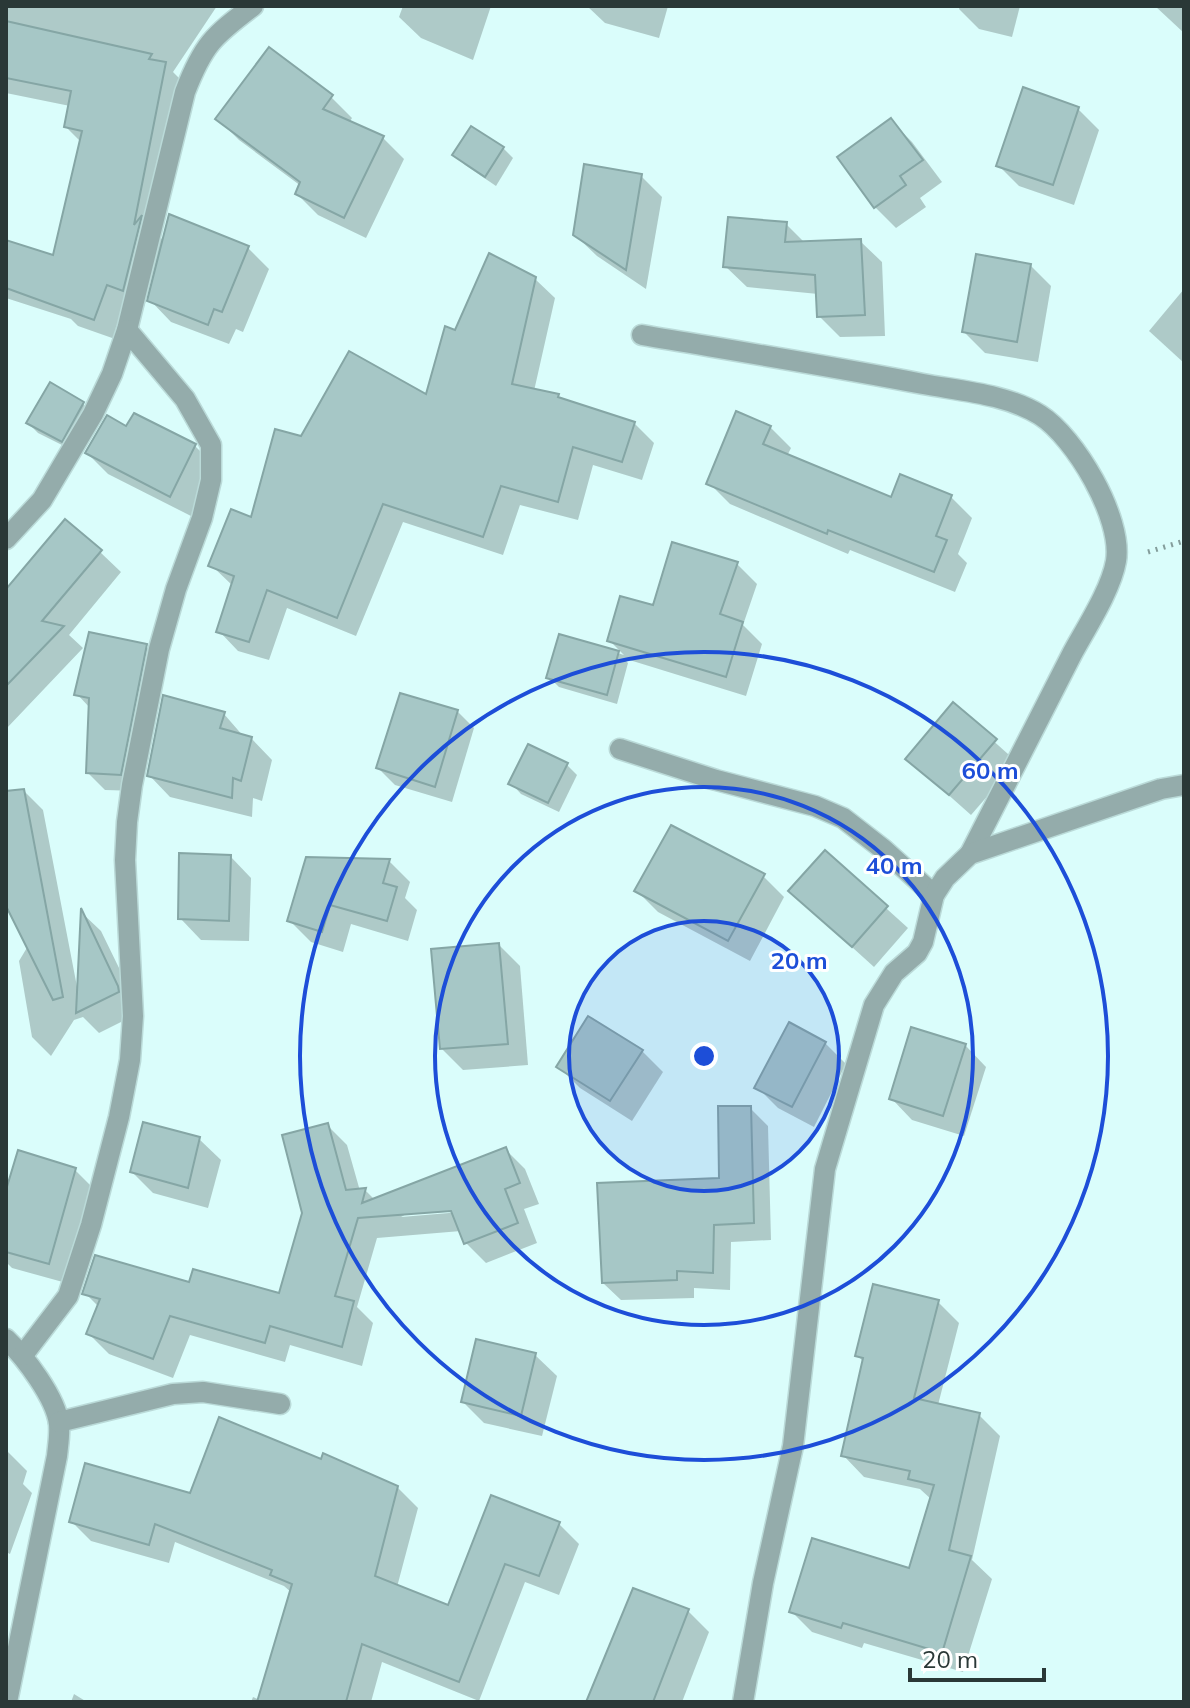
<svg xmlns="http://www.w3.org/2000/svg" width="1190" height="1708" font-family="Mulish,sans-serif">
<rect width="100%" height="100%" fill="#dafdfb"/>
<g fill="#0003" fill-rule="evenodd">
<polygon points="6,6 217,6 173,72 185,84 156,233 164,241 248,248 269,269 243,332 236,329 229,344 171,322 147,297 143,310 128,304 115,339 78,326 71,319 6,298 6,242 55,258 81,142 66,127 70,106 6,93"/>
<polygon points="403,6 491,6 473,60 421,38 399,17"/>
<polygon points="587,6 668,6 659,38 605,23"/>
<polygon points="960,6 1020,6 1012,37 979,29 959,9"/>
<polygon points="1155,6 1184,6 1184,33"/>
<polygon points="331,97 352,118 349,123 383,138 404,159 366,238 318,215 297,194 301,186 239,140 218,119"/>
<polygon points="1078,109 1099,130 1074,205 1019,186 998,165"/>
<polygon points="891,121 912,142 942,182 920,198 926,207 896,228 875,207 839,158"/>
<polygon points="503,148 513,158 496,186 465,165 455,155"/>
<polygon points="641,176 662,197 646,289 597,256 575,235"/>
<polygon points="786,224 805,243 860,241 882,262 885,336 840,337 819,316 818,294 747,287 725,266"/>
<polygon points="1030,265 1051,286 1038,362 985,353 964,332"/>
<polygon points="535,279 555,298 534,391 558,396 563,401 634,423 654,443 642,480 593,465 578,520 520,505 503,555 403,522 356,636 287,608 269,660 238,651 219,631 233,586 211,565 253,520 302,439 427,397 456,333"/>
<polygon points="1184,289 1184,363 1149,331"/>
<polygon points="83,404 93,414 72,450 38,433 28,423"/>
<polygon points="770,427 791,448 787,456 892,499 951,497 972,518 958,554 967,563 955,592 850,550 848,554 730,504 709,483"/>
<polygon points="127,429 195,446 216,467 191,516 108,474 87,453"/>
<polygon points="100,552 121,572 69,635 83,648 6,729 6,592"/>
<polygon points="737,564 757,584 743,625 762,644 746,696 623,658 628,663 617,704 559,687 549,677 560,636 624,655 609,640 654,607"/>
<polygon points="146,646 163,664 138,791 105,790 88,773 90,708 77,694"/>
<polygon points="953,705 1017,762 971,815 908,759"/>
<polygon points="457,711 474,728 452,802 395,785 378,768"/>
<polygon points="224,714 244,737 251,738 272,760 262,801 253,798 252,817 170,797 149,775"/>
<polygon points="566,764 577,775 559,812 521,794 511,783"/>
<polygon points="23,790 43,810 78,992 82,913 101,931 139,1009 139,1013 99,1033 83,1017 74,1020 51,1056 32,1037 19,961 28,946 6,893 6,793"/>
<polygon points="825,853 908,928 874,967 790,891"/>
<polygon points="230,856 251,878 249,941 201,940 180,918"/>
<polygon points="389,861 410,882 405,898 417,910 408,941 351,924 343,952 311,942 290,921"/>
<polygon points="763,876 784,897 750,961 658,912 637,891"/>
<polygon points="499,945 520,966 528,1065 463,1070 442,1049"/>
<polygon points="825,1043 846,1064 814,1127 778,1108 757,1087"/>
<polygon points="965,1045 986,1067 964,1136 912,1120 891,1098"/>
<polygon points="642,1051 663,1072 632,1121 580,1088 559,1067"/>
<polygon points="750,1108 768,1126 771,1240 731,1242 730,1290 694,1288 694,1298 621,1300 603,1283 721,1180"/>
<path d="M327,1125L347,1145L360,1191L365,1190L375,1200L505,1149L525,1169L539,1204L524,1209L537,1243L486,1263L466,1243L461,1231L377,1238L357,1307L373,1323L362,1366L290,1345L285,1362L190,1335L173,1378L109,1354L89,1334L99,1307L85,1293L190,1285L280,1296ZM461,1208V1212L401,1217L410,1212Z"/>
<polygon points="199,1139 221,1160 208,1208 153,1193 132,1172"/>
<polygon points="75,1170 96,1191 70,1284 12,1268 6,1262 6,1197"/>
<polygon points="938,1302 959,1323 938,1405 979,1415 1000,1436 972,1560 992,1579 963,1672 864,1643 862,1648 812,1632 791,1611 910,1571 932,1500 920,1489 864,1477 843,1455 864,1362 857,1355"/>
<polygon points="535,1355 557,1376 542,1436 484,1423 463,1402"/>
<polygon points="6,1450 27,1471 23,1484 32,1493 10,1554 6,1552"/>
<polygon points="322,1462 397,1487 418,1508 397,1587 449,1607 492,1498 559,1524 579,1544 559,1595 525,1582 479,1701 382,1662 371,1702 251,1702 253,1697 260,1700 292,1593 284,1586 175,1542 169,1563 91,1541 71,1521 191,1495"/>
<polygon points="688,1611 709,1632 682,1702 589,1702"/>
<polygon points="74,1694 87,1702 71,1702"/>
</g>
<g fill="#a6c7c6" stroke="#85a6a5" stroke-width="2">
<polygon points="6,21 152,54 149,59 166,62 134,225 142,215 123,291 107,285 94,320 6,288 6,240 53,255 82,131 64,127 71,91 6,78"/>
<polygon points="269,47 333,95 323,109 384,136 344,218 295,194 300,182 215,119"/>
<polygon points="1023,87 1079,107 1053,185 996,166"/>
<polygon points="891,118 923,160 900,176 906,185 874,208 837,157"/>
<polygon points="471,126 504,147 485,177 452,155"/>
<polygon points="584,164 642,174 626,270 573,235"/>
<polygon points="169,214 249,246 222,312 214,309 208,325 147,301"/>
<polygon points="728,217 787,222 785,242 861,239 865,315 817,317 815,275 723,267"/>
<polygon points="489,253 536,277 512,384 559,394 558,397 635,422 622,462 573,447 558,502 501,486 483,537 383,504 337,618 267,590 249,642 216,632 234,576 208,566 231,509 251,517 275,429 301,436 349,351 426,394 445,326 455,330"/>
<polygon points="976,254 1031,264 1017,342 962,332"/>
<polygon points="50,382 84,402 62,442 26,423"/>
<polygon points="736,411 771,426 763,444 891,497 900,474 952,495 936,536 947,540 934,572 828,530 827,534 706,484"/>
<polygon points="134,413 196,444 170,497 85,453 107,415 126,426"/>
<polygon points="65,519 102,550 42,621 64,626 6,686 6,589"/>
<polygon points="672,542 738,562 720,614 743,622 726,677 607,641 620,596 653,605"/>
<polygon points="89,632 147,644 121,775 86,773 89,698 74,695"/>
<polygon points="559,634 619,651 607,695 546,678"/>
<polygon points="400,693 458,710 435,787 376,768"/>
<polygon points="163,695 225,712 220,728 252,737 241,781 233,778 232,798 147,776"/>
<polygon points="953,702 997,739 949,795 905,759"/>
<polygon points="528,744 568,763 548,803 508,784"/>
<polygon points="24,789 63,997 53,1000 6,906 6,791"/>
<polygon points="671,825 765,874 728,941 634,891"/>
<polygon points="825,850 888,906 852,947 788,891"/>
<polygon points="179,853 231,855 229,921 178,919"/>
<polygon points="306,857 390,859 383,883 397,887 387,921 330,905 322,932 287,921"/>
<polygon points="81,908 118,986 119,992 76,1013"/>
<polygon points="499,943 508,1044 440,1049 431,949"/>
<polygon points="588,1016 643,1050 610,1101 556,1067"/>
<polygon points="789,1022 826,1042 792,1107 754,1088"/>
<polygon points="911,1027 966,1044 943,1116 889,1099"/>
<polygon points="718,1106 751,1106 754,1223 714,1225 713,1273 677,1271 677,1280 602,1283 597,1183 719,1178"/>
<polygon points="143,1122 200,1137 188,1188 130,1172"/>
<polygon points="328,1123 346,1190 366,1188 362,1203 506,1147 520,1183 505,1189 518,1223 464,1244 451,1211 358,1218 335,1296 354,1301 342,1347 270,1326 265,1343 170,1316 153,1359 86,1334 100,1299 82,1294 95,1255 189,1282 193,1269 279,1293 302,1213 282,1135"/>
<polygon points="18,1150 76,1168 49,1264 6,1252 6,1190"/>
<polygon points="873,1284 939,1300 914,1398 980,1413 949,1550 971,1556 942,1653 843,1623 841,1628 789,1612 812,1538 909,1568 934,1485 908,1479 910,1471 841,1456 863,1358 855,1356"/>
<polygon points="476,1339 536,1353 521,1416 461,1402"/>
<polygon points="219,1417 321,1459 323,1453 398,1486 375,1576 448,1605 491,1495 560,1522 539,1576 505,1564 459,1682 362,1644 346,1702 257,1702 292,1584 270,1575 272,1570 155,1524 149,1545 69,1522 85,1463 190,1493"/>
<polygon points="633,1588 689,1609 653,1702 586,1702"/>
</g>
<g fill="none" stroke-linecap="round" stroke-linejoin="round">
<g stroke="#badad8" stroke-width="23">
<g id="minor">
<path d="M642,335C736,351 830,366 923,384C961,391 1006,394 1040,415C1075,437 1123,518 1116,561C1111,590 1086,628 1072,654C1038,721 1004,787 970,854"/>
<path d="M6,539L42,500L93,414L112,374L127,330L185,92C203,45 213,36 253,6"/>
<polyline points="620,749 716,780 815,806 843,818 883,849 934,895"/>
<path d="M6,1339C25,1357 56,1398 59,1424C60,1435 58,1446 57,1456L7,1702"/>
<polyline points="23,1355 68,1296 91,1225 119,1117 130,1060 133,1016 125,860 127,822 132,785 159,649 176,589 202,518 211,480 211,445 185,399 127,330"/>
<polyline points="59,1422 173,1394 203,1392 280,1404"/>
<polyline points="743,1702 763,1583 793,1446 825,1169 874,1005 894,973 917,953 923,942 934,895 945,878 970,854 1161,789 1184,785"/>
</g>
</g>
<polyline stroke="#849d9b" stroke-width="5" stroke-dasharray="2 6" stroke-linecap="butt" points="1148,552 1184,541"/>
<use href="#minor" stroke="#94acab" stroke-width="20"/>
</g>
<circle cx="704" cy="1056" r="135" fill="#1d4ed8" fill-opacity=".12"/>
<g fill="none" stroke="#1d4ed8" stroke-width="4">
<circle cx="704" cy="1056" r="135"/>
<circle cx="704" cy="1056" r="269"/>
<circle cx="704" cy="1056" r="404"/>
</g>
<circle cx="704" cy="1056" r="12" fill="#1d4ed8" stroke="#fff" stroke-width="4"/>
<g font-size="24" text-anchor="middle" font-weight="bold" fill="#1d4ed8" stroke="#fff" stroke-width="6" stroke-linejoin="round" paint-order="stroke">
<text x="990" y="779">60 m</text>
<text x="894" y="874">40 m</text>
<text x="799" y="969">20 m</text>
</g>
<rect width="1190" height="1708" fill="none" stroke="#2a3837" stroke-width="16"/>
<path d="M910 1668v12h134v-12" fill="none" stroke="#2a3837" stroke-width="4"/>
<text x="922" y="1668" font-size="24" fill="#2a3837" stroke="#ffffff" stroke-width="6" paint-order="stroke">20 m</text>
</svg>
